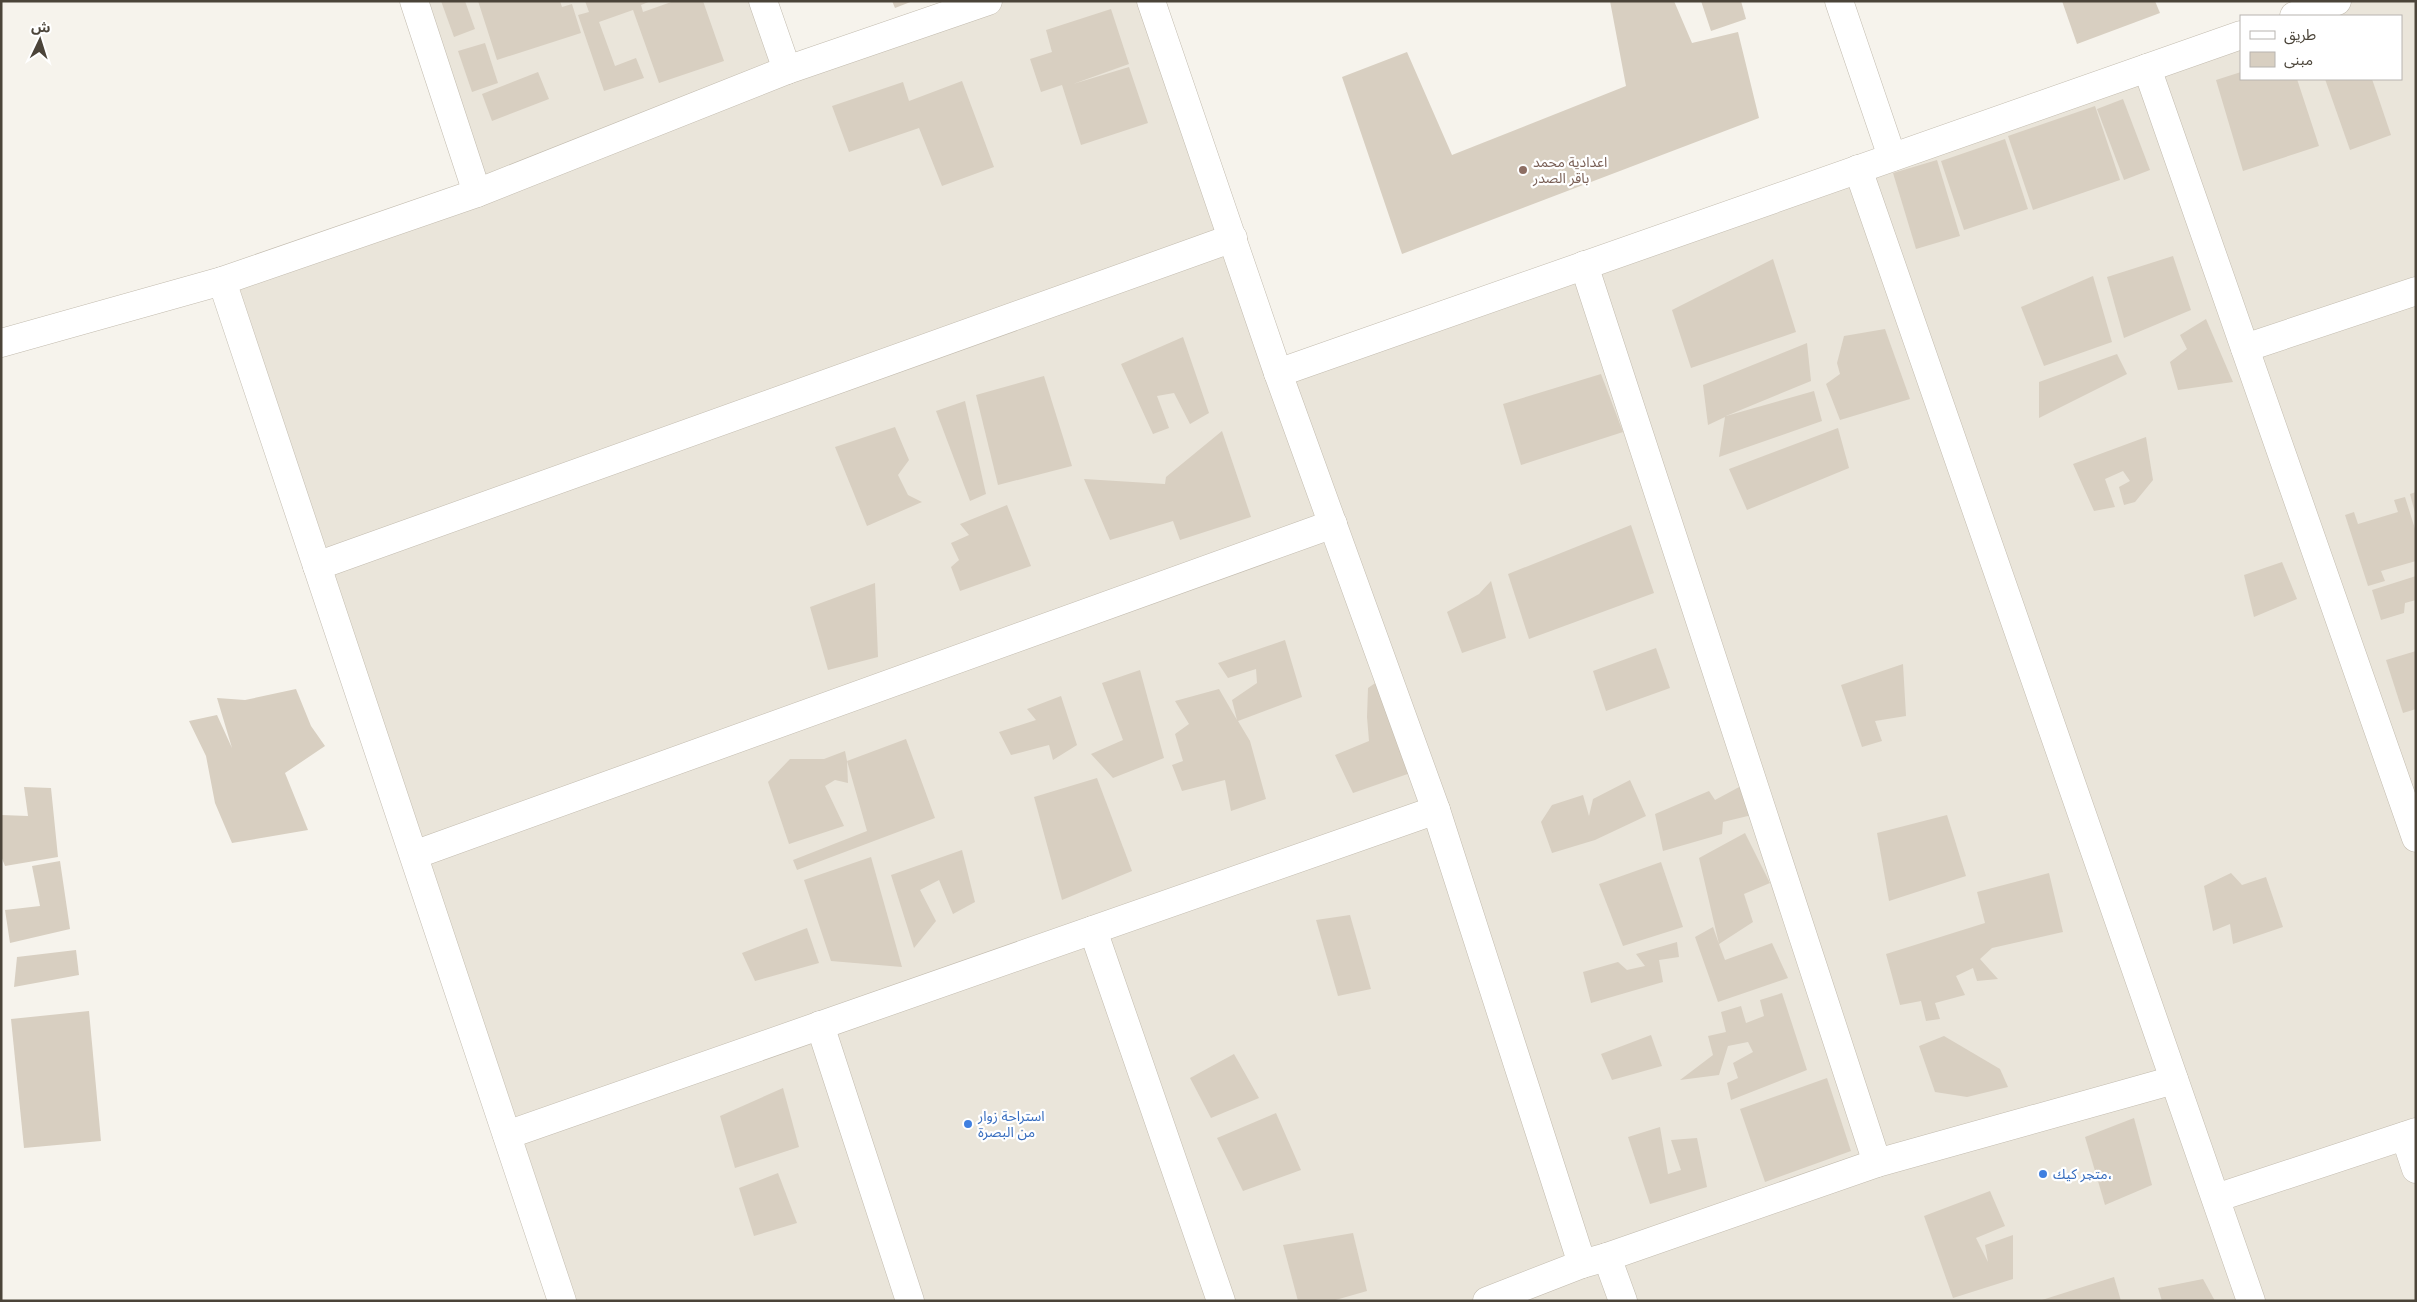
<svg xmlns="http://www.w3.org/2000/svg" width="2417" height="1302" font-family="'Fira Sans','Noto Sans Arabic',sans-serif">
<rect width="100%" height="100%" fill="#f6f3ec"/>
<polygon fill="#eae5da" points="414,1 762,1 787,69 988,1 1151,1 1278,373 2241,35 2241,79 2401,79 2401,16 2294,16 2337,1 2416,1 2416,1301 562,1301 222,281 477,193"/>
<g fill="#d8cfc1">
<polygon points="441,1 465,1 475,29 454,37"/>
<polygon points="478,1 560,1 562,7 572,4 581,33 497,60"/>
<polygon points="585,1 651,1 641,5 643,12 674,1 703,1 724,61 659,83 633,10 599,22 615,66 636,58 644,78 604,91 578,15 589,12"/>
<polygon points="892,1 913,1 895,8"/>
<polygon points="1610,1 1674,1 1692,43 1738,32 1759,118 1402,254 1342,77 1407,52 1452,155 1626,86"/>
<polygon points="1701,1 1741,1 1746,19 1711,31"/>
<polygon points="2062,1 2155,1 2160,13 2077,44"/>
<polygon points="1111,9 1129,64 1073,84 1129,67 1148,123 1081,145 1062,85 1041,92 1030,59 1052,52 1046,30"/>
<polygon points="485,43 498,83 472,92 458,51"/>
<polygon points="538,72 549,99 492,121 482,94"/>
<polygon points="2241,72 2241,79 2297,79 2319,146 2243,171 2216,80"/>
<polygon points="2325,79 2372,79 2391,135 2350,150"/>
<polygon points="962,81 994,167 942,186 919,128 849,152 832,106 903,82 909,101"/>
<polygon points="2123,99 2150,170 2124,180 2097,109"/>
<polygon points="2095,106 2120,180 2033,210 2008,136"/>
<polygon points="2005,139 2028,209 1964,230 1941,161"/>
<polygon points="1937,160 1960,236 1916,249 1893,173"/>
<polygon points="2173,256 2191,310 2124,338 2107,277"/>
<polygon points="1773,259 1796,332 1691,368 1672,310"/>
<polygon points="2093,276 2112,342 2044,366 2021,307"/>
<polygon points="2206,319 2233,382 2178,390 2170,362 2187,349 2180,335"/>
<polygon points="1885,329 1910,399 1840,420 1826,384 1840,374 1837,363 1844,336"/>
<polygon points="1183,337 1209,413 1190,424 1174,393 1157,396 1169,428 1153,434 1121,364"/>
<polygon points="1807,343 1811,381 1726,416 1814,391 1822,421 1719,457 1725,417 1708,425 1703,385"/>
<polygon points="2117,354 2127,374 2039,418 2039,382"/>
<polygon points="1601,374 1623,432 1521,465 1503,404"/>
<polygon points="1044,376 1072,466 998,485 976,395"/>
<polygon points="965,401 986,494 970,501 936,411"/>
<polygon points="895,427 909,460 898,475 908,495 922,502 867,526 835,447"/>
<polygon points="1838,428 1849,468 1747,510 1729,469"/>
<polygon points="1222,431 1251,517 1180,540 1173,521 1110,540 1084,479 1165,484 1166,477"/>
<polygon points="2146,437 2153,480 2135,502 2124,505 2119,487 2130,481 2123,471 2105,479 2115,507 2094,511 2073,464"/>
<polygon points="2416,492 2416,513 2415,513 2410,494"/>
<polygon points="2405,497 2416,532 2416,561 2381,571 2385,581 2368,586 2345,515 2354,512 2358,524 2398,512 2394,500"/>
<polygon points="1007,505 1031,566 960,591 951,567 959,560 951,543 969,535 960,524"/>
<polygon points="1631,525 1654,593 1529,639 1508,574"/>
<polygon points="2282,562 2297,599 2254,617 2244,575"/>
<polygon points="2416,576 2416,600 2405,603 2404,613 2381,620 2372,590"/>
<polygon points="1491,581 1506,638 1462,653 1447,612 1479,594"/>
<polygon points="875,583 878,657 828,670 810,607"/>
<polygon points="1285,640 1302,697 1238,721 1250,741 1266,799 1231,811 1225,780 1182,791 1172,765 1183,761 1175,734 1189,724 1175,701 1219,689 1237,720 1232,700 1257,683 1256,669 1228,678 1218,663"/>
<polygon points="1656,648 1670,688 1606,711 1593,671"/>
<polygon points="2416,651 2416,709 2403,713 2386,660"/>
<polygon points="1903,664 1906,716 1875,721 1882,741 1862,747 1841,685"/>
<polygon points="1140,670 1164,758 1113,778 1091,754 1123,740 1102,683"/>
<polygon points="1387,675 1422,769 1353,793 1335,755 1369,741 1367,717 1368,688"/>
<polygon points="296,689 311,726 325,746 285,773 308,830 232,843 215,803 206,756 189,721 217,715 232,748 217,698 245,700"/>
<polygon points="1061,696 1077,745 1053,760 1049,745 1011,755 999,732 1036,720 1027,709"/>
<polygon points="906,739 935,818 797,870 793,860 867,831 847,761 848,783 835,780 825,786 844,826 789,844 768,782 790,759 824,759 845,751 847,761"/>
<polygon points="1097,778 1132,871 1062,900 1034,797"/>
<polygon points="1630,780 1646,816 1595,840 1552,853 1541,822 1552,805 1583,795 1589,816 1593,799"/>
<polygon points="1741,786 1752,815 1723,822 1722,834 1663,851 1655,814 1709,791 1715,800"/>
<polygon points="24,787 51,788 58,857 5,866 1,856 1,815 28,816"/>
<polygon points="1947,815 1966,876 1889,901 1877,833"/>
<polygon points="1745,833 1770,883 1744,894 1753,922 1719,944 1725,960 1772,943 1788,978 1718,1002 1695,937 1713,927 1719,944 1699,858"/>
<polygon points="962,850 975,902 953,914 939,880 920,890 936,921 914,948 891,875"/>
<polygon points="871,857 902,967 831,961 804,880"/>
<polygon points="60,861 70,929 10,943 5,910 40,906 32,866"/>
<polygon points="1661,862 1683,927 1623,946 1599,884"/>
<polygon points="2049,873 2063,932 1992,948 1980,959 1998,979 1977,981 1973,968 1956,976 1965,995 1935,1003 1940,1019 1926,1021 1921,1001 1900,1005 1886,954 1985,923 1977,892"/>
<polygon points="2231,873 2242,885 2266,877 2283,927 2233,944 2230,924 2213,931 2204,886"/>
<polygon points="1350,915 1371,989 1338,996 1316,920"/>
<polygon points="807,928 819,963 755,981 742,953"/>
<polygon points="1677,942 1679,957 1659,960 1663,982 1591,1003 1583,972 1618,962 1627,970 1645,966 1636,954"/>
<polygon points="76,950 79,975 14,987 17,957"/>
<polygon points="1782,993 1807,1070 1731,1100 1727,1083 1738,1078 1733,1063 1753,1052 1748,1042 1728,1046 1719,1075 1680,1080 1713,1055 1708,1036 1726,1032 1721,1012 1741,1006 1746,1023 1764,1016 1760,1000"/>
<polygon points="89,1011 101,1141 24,1148 11,1019"/>
<polygon points="1651,1035 1662,1066 1612,1080 1601,1054"/>
<polygon points="1944,1036 2000,1069 2008,1087 1967,1097 1935,1092 1919,1046"/>
<polygon points="1234,1054 1259,1098 1211,1118 1190,1078"/>
<polygon points="1827,1078 1851,1151 1765,1182 1740,1109"/>
<polygon points="783,1088 799,1147 735,1168 720,1116"/>
<polygon points="1276,1113 1301,1170 1243,1191 1217,1138"/>
<polygon points="2134,1118 2152,1185 2105,1205 2085,1137"/>
<polygon points="1660,1127 1668,1174 1681,1170 1671,1140 1697,1138 1707,1187 1650,1204 1628,1137"/>
<polygon points="778,1173 797,1223 754,1236 739,1188"/>
<polygon points="1990,1191 2005,1226 1976,1238 1988,1262 1985,1245 2013,1235 2013,1279 1953,1298 1924,1216"/>
<polygon points="1353,1233 1367,1291 1332,1301 1298,1301 1283,1245"/>
<polygon points="2114,1277 2121,1301 2043,1301 2042,1300"/>
<polygon points="2203,1279 2215,1301 2162,1301 2158,1288"/>
</g>
<g fill="none" stroke-linecap="round" stroke-linejoin="round">
<g stroke="#c2bbae" stroke-width="29">
<g id="minor">
<polyline points="414,1 477,193"/>
<polyline points="763,1 787,70"/>
<polyline points="1151,1 1278,373 1436,810 1582,1264 1607,1257 1877,1163 2174,1080"/>
<polyline points="1839,1 1892,157"/>
<polyline points="2294,16 2337,1"/>
<polyline points="2147,68 2416,838"/>
<polyline points="1858,169 2251,1301"/>
<polyline points="1584,265 1877,1163"/>
<polyline points="222,281 562,1301"/>
<polyline points="1,343 222,281 477,193 787,70 988,1"/>
<polyline points="2245,348 2416,291"/>
<polyline points="1278,373 2241,35"/>
<polyline points="317,566 1233,238"/>
<polyline points="414,855 1333,524"/>
<polyline points="1093,930 1221,1301"/>
<polyline points="820,1025 910,1301"/>
<polyline points="507,1135 1436,810"/>
<polyline points="2405,1136 2416,1169"/>
<polyline points="2216,1198 2416,1132"/>
<polyline points="1607,1257 1623,1301"/>
<polyline points="1487,1301 1582,1264"/>
</g>
</g>
<use href="#minor" stroke="#fff" stroke-width="28"/>
</g>
<circle fill="#8d6e63" stroke="#fff" stroke-width="2" cx="1523" cy="170" r="5"/>
<g fill="#3f7fe0" stroke="#fff" stroke-width="2">
<circle cx="968" cy="1124" r="5"/>
<circle cx="2043" cy="1174" r="5"/>
</g>
<g text-anchor="middle" dominant-baseline="central" stroke-width="4.5" stroke-linejoin="round" paint-order="stroke">
<g font-size="14" fill="#785e54" stroke="#fff" text-anchor="start">
<text x="1533" y="162">اعدادية محمد<tspan x="1533" dy="16">باقر الصدر</tspan></text>
</g>
<g font-size="14" fill="#366cbe" stroke="#fff" text-anchor="start">
<text x="978" y="1116">استراحة زوار<tspan x="978" dy="16">من البصرة</tspan></text>
<text x="2053" y="1174">متجر كيك،</text>
</g>
</g>
<rect width="2417" height="1302" fill="none" stroke="#4b4439" stroke-width="5"/>
<rect x="2240" y="15" width="162" height="65" fill="#ffffff" stroke="#b7b4b0"/>
<rect x="2250" y="31" width="25" height="8" fill="#ffffff" stroke="#b7b4b0"/>
<text x="2284" y="40" font-size="15" fill="#4b4439">طريق</text>
<rect x="2250" y="52" width="25" height="15" fill="#d8cfc1" stroke="#b7b4b0"/>
<text x="2284" y="65" font-size="15" fill="#4b4439">مبنى</text>
<g transform="translate(40 40) rotate(4)" stroke="#ffffff" stroke-width="4" paint-order="stroke">
<path d="M0-4L9 19L0 12L-9 19Z" fill="#4b4439"/>
<text y="-8" font-size="14" font-weight="bold" text-anchor="middle" fill="#4b4439">ش</text>
</g>
</svg>
